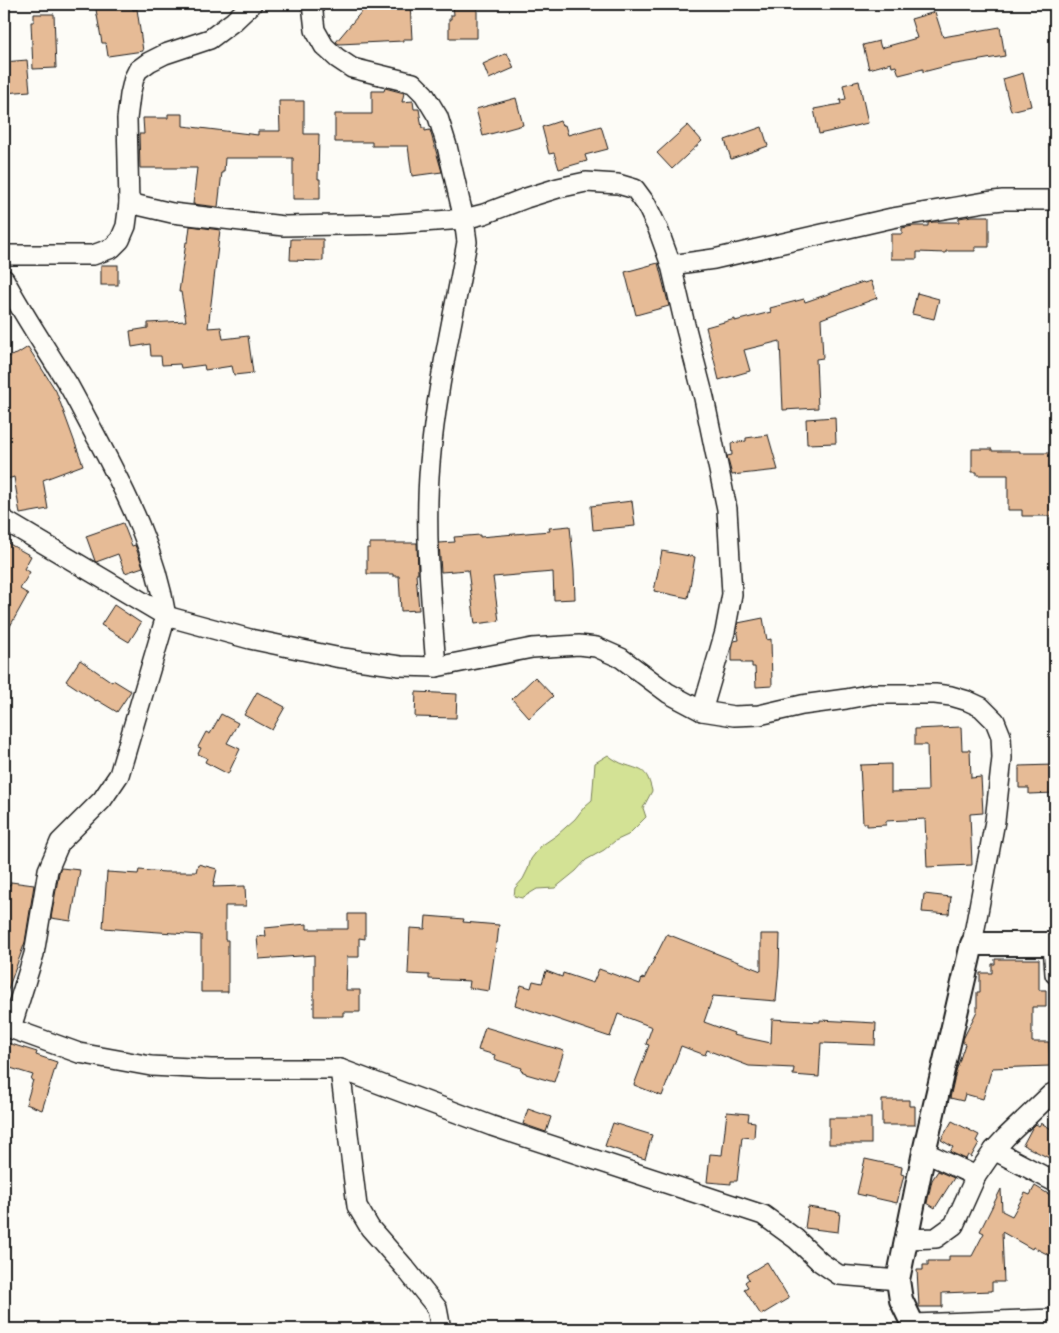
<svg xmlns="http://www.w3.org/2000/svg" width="1059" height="1333" font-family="Itim,sans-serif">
<rect width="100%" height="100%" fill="#fdfcf7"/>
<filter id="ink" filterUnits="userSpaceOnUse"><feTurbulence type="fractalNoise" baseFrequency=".02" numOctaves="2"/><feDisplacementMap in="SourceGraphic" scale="10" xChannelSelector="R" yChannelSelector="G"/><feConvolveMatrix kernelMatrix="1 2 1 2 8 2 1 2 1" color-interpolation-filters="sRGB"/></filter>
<g filter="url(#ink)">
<path fill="#d3e295" stroke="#787f58" d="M608,755C613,759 619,763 626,765C644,771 647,770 652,791L643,808L646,817L628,835L615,841L604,850L586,860L576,871L555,888L537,889L522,898L514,896L515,888L523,879L528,869L531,859L541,846L557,835L575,819L585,806L592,800L595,763Z"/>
<g fill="#e6bb96" stroke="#1c1c1c">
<polygon points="95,4 132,4 133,10 137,9 143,51 108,56 106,43 102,43"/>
<polygon points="368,4 410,4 412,39 403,39 403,41 339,44 336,42"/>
<polygon points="453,4 477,4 477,38 449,38 449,19 451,19 451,15 454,15"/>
<polygon points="935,12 943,37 1000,27 1005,56 950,65 923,72 923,69 899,75 896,66 892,67 891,63 869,69 863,45 879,41 881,48 917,38 911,19"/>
<polygon points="34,14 54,14 56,68 33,69 31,22 34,22"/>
<polygon points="507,53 514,68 489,79 483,64"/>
<polygon points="27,60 30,91 4,93 4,62"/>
<polygon points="1023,73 1031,106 1011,111 1003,79"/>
<polygon points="859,81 868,123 819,134 814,109 841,104 840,100 846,99 843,85"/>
<polygon points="385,88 404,93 402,102 413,101 414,109 419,109 422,128 425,128 425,131 430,130 442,172 412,176 408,146 372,146 372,142 335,142 335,114 372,114 372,91 384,91"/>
<polygon points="516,98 523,125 483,136 476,109"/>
<polygon points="279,101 304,101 304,134 319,134 318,179 320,179 320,199 293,199 293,158 225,158 224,172 222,172 218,207 193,204 197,168 140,168 139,134 144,134 143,118 168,118 168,114 183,114 183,126 258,135 258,131 280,131"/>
<polygon points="560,121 562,126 565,125 568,135 601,126 608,149 585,155 587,161 559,169 554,153 549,154 542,127"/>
<polygon points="688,125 702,141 672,169 657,153"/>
<polygon points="762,127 768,146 731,159 725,140"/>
<polygon points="972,216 989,216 989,247 975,247 975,251 946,251 946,253 917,252 917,259 891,259 891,234 902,234 902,228 913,226 928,226 928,223 933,222 959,222 959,218"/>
<polygon points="190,226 220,230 208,328 221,327 223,339 248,336 253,373 234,375 232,366 205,370 204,365 181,368 180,364 162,365 161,356 151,356 150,344 132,347 130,331 148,328 148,323 186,321 181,292 179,292 186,242 188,242"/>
<polygon points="291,239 323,239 323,261 290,260"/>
<polygon points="658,263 669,306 636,315 625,272"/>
<rect x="101" y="265" width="17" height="20"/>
<polygon points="871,281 877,298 821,319 823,358 816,359 818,408 783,410 780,341 744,350 750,371 719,380 706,327 735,319 735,321 771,312 770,308 804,299 805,302 863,282 864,283"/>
<polygon points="917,293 939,299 934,319 912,314"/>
<polygon points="28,347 56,391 83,465 43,480 48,509 20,514 14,477 4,480 4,358 17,354"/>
<polygon points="835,417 836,443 807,444 806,419"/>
<polygon points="768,435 778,470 732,475 727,456 732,455 731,443 746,441 746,438"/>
<polygon points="972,449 992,449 992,451 1020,451 1020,453 1055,453 1055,516 1022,516 1022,510 1008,510 1008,475 977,475 977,472 972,472"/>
<polygon points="632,501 635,526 593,530 591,506"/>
<polygon points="123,523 132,546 135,545 143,567 125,573 118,554 96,562 95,561 86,536"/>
<polygon points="570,526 574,571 575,599 554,600 553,572 493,577 499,621 475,624 468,570 441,572 439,543 455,542 454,537 480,535 480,537 550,531 549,528"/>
<polygon points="4,541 31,556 24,569 30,572 20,589 28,594 4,637"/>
<polygon points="370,543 417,543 418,574 416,574 419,610 401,611 399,576 393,576 393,574 367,574 367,548 370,548"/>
<polygon points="662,551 695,557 688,598 654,591"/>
<polygon points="114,605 141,623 129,642 101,625"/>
<polygon points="763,618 767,640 771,639 772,686 756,687 755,667 752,667 752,663 742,663 742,661 732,661 732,649 734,641 739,640 737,628 738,623"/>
<polygon points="80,660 112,682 113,680 131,691 117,712 97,700 96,701 66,681"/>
<polygon points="535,677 553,696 529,718 512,699"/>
<polygon points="257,692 285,707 272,730 244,715"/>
<polygon points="416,692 457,694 456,718 415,717"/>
<polygon points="221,714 238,723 227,743 240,749 228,774 205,762 207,758 198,754 201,748 198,747 206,732 210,734"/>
<polygon points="961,727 962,750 970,750 971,778 981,777 983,813 970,814 972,865 927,867 925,819 886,821 886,825 867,826 867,823 863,823 860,765 891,764 891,792 928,791 927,745 915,745 915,729"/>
<polygon points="1053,765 1055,793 1029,794 1029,788 1019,788 1019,766"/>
<polygon points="198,864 217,869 213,887 245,886 246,906 225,906 225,940 228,940 228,992 201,992 201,935 103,928 107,872 138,874 139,870 165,872 196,872"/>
<polygon points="61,868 80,870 71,921 51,918 59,873"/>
<polygon points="11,882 34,885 25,942 6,995 4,994 4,884 10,885"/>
<polygon points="924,894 951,897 949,914 922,912"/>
<polygon points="348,914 365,914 365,939 359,938 359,957 347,957 346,990 360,990 360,1012 343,1012 343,1016 314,1016 314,955 259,959 257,937 266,936 265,928 307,924 307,929 348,929"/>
<polygon points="426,916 464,919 463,922 499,925 497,943 496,943 489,991 469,988 470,981 429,979 429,975 408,974 410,928 425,929"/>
<polygon points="667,934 761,971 761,934 780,934 779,967 776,1001 713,996 704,1022 734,1033 733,1035 771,1043 772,1019 820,1022 820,1020 876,1023 875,1045 821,1043 819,1077 793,1075 794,1068 749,1066 707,1050 705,1055 681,1046 662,1096 634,1085 649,1045 646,1044 652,1027 618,1014 610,1037 515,1005 521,985 531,988 533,981 542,983 546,971 562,977 563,973 593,983 599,969 640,984 642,978 644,979"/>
<polygon points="995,959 1039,959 1039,990 1046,990 1046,1007 1032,1007 1032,1042 1049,1042 1050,1066 992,1068 983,1099 965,1094 963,1101 950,1098 956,1071 965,1044 963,1043 963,1039 977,1011 977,992 980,992 980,973 992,973 992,964 995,964"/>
<polygon points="485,1027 564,1051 554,1082 526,1074 526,1073 521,1071 522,1068 494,1059 495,1055 478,1050"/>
<polygon points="8,1043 37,1052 36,1055 57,1062 42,1110 26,1104 33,1080 31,1080 33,1075 4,1066 4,1056"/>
<polygon points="882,1100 909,1100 909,1106 915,1106 915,1125 882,1125"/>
<polygon points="528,1109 551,1117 546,1132 523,1124"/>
<polygon points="727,1112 749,1114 748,1121 755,1122 754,1138 742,1137 737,1181 731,1181 731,1184 707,1182 710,1154 722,1155"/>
<rect x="829" y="1118" width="42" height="26"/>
<polygon points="952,1121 979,1135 976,1141 979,1143 971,1157 968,1155 966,1159 950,1152 953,1147 941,1140"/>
<polygon points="613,1123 652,1135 645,1159 605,1146"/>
<polygon points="1041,1123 1055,1131 1055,1145 1049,1158 1023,1145 1032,1128 1036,1124 1039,1126"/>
<polygon points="865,1159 902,1167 901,1174 904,1175 897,1203 857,1194"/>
<polygon points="938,1171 954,1178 935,1208 927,1203 932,1180"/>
<polygon points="1035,1186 1055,1198 1055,1258 1033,1247 1032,1249 1002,1232 1004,1282 992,1282 992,1291 942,1293 942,1307 919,1307 917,1270 923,1270 923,1265 928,1265 928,1261 949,1261 949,1256 972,1256 984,1233 980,1231 1001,1189 1002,1211 1012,1216 1025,1193 1030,1195"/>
<polygon points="808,1207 840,1212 838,1232 805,1228"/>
<polygon points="767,1262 789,1298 761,1315 744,1289 748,1287 745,1282 749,1279 746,1275"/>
</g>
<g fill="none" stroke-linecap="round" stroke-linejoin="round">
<g stroke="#1c1c1c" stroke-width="22">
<g id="minor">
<path d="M312,4L315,30L324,46L337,58L352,68L413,83L424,94L438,117L447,146L464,219L467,242C454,315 436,389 430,463C424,531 431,599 436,667"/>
<polyline points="129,203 172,213 284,226 394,224 464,219 484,214 526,198 558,188 586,182 618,184 635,189 646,204 658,229 671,265 685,325 704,398 727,509 732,594 725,632 702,711"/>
<polyline points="4,255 93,255 112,248 120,240 126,226 129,203 127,119 130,95 134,78 138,70 149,62 165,54 210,39 234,21 252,4"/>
<polyline points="671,265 714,259 892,218 985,202 1003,200 1055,200"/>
<path d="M4,279C24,316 47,350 69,386C79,404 88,422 98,440C128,496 156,553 166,616L119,775L102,800L60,842L48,870L34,954L11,1028"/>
<polyline points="4,520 166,616 250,639 336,657 400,666 436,667 532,648 579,645 596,647 621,658 668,693 702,711 734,716 759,715 802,705 846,699 872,694 935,694 951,696 968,701 981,707 995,721 1001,736 1002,758 995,821 972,944"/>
<polyline points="1053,944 1055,974"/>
<polyline points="4,1026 79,1053 151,1066 211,1069 340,1069 492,1126 763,1215 796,1239 820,1262 839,1275 898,1280"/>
<polyline points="340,1069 357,1206 370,1228 405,1268 437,1308 441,1329"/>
<polyline points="994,1150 1055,1182"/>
<polyline points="924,1152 976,1176 994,1150 1006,1137 1051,1094 1055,1092"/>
<polyline points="906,1239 936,1238 954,1225 976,1176"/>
<polyline points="913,1324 1055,1319"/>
</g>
</g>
<g stroke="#1c1c1c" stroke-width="26">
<polyline id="tertiary" points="915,1329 901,1300 898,1280 924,1152 972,944 1055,944"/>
</g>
<use href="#minor" stroke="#fdfcf7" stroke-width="19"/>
<use href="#tertiary" stroke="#fdfcf7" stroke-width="22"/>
</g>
</g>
<rect width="1059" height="1333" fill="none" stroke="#fdfcf7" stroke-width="20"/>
<rect x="10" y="10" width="1039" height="1313" fill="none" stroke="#1c1c1c" stroke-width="2" filter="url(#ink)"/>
</svg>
